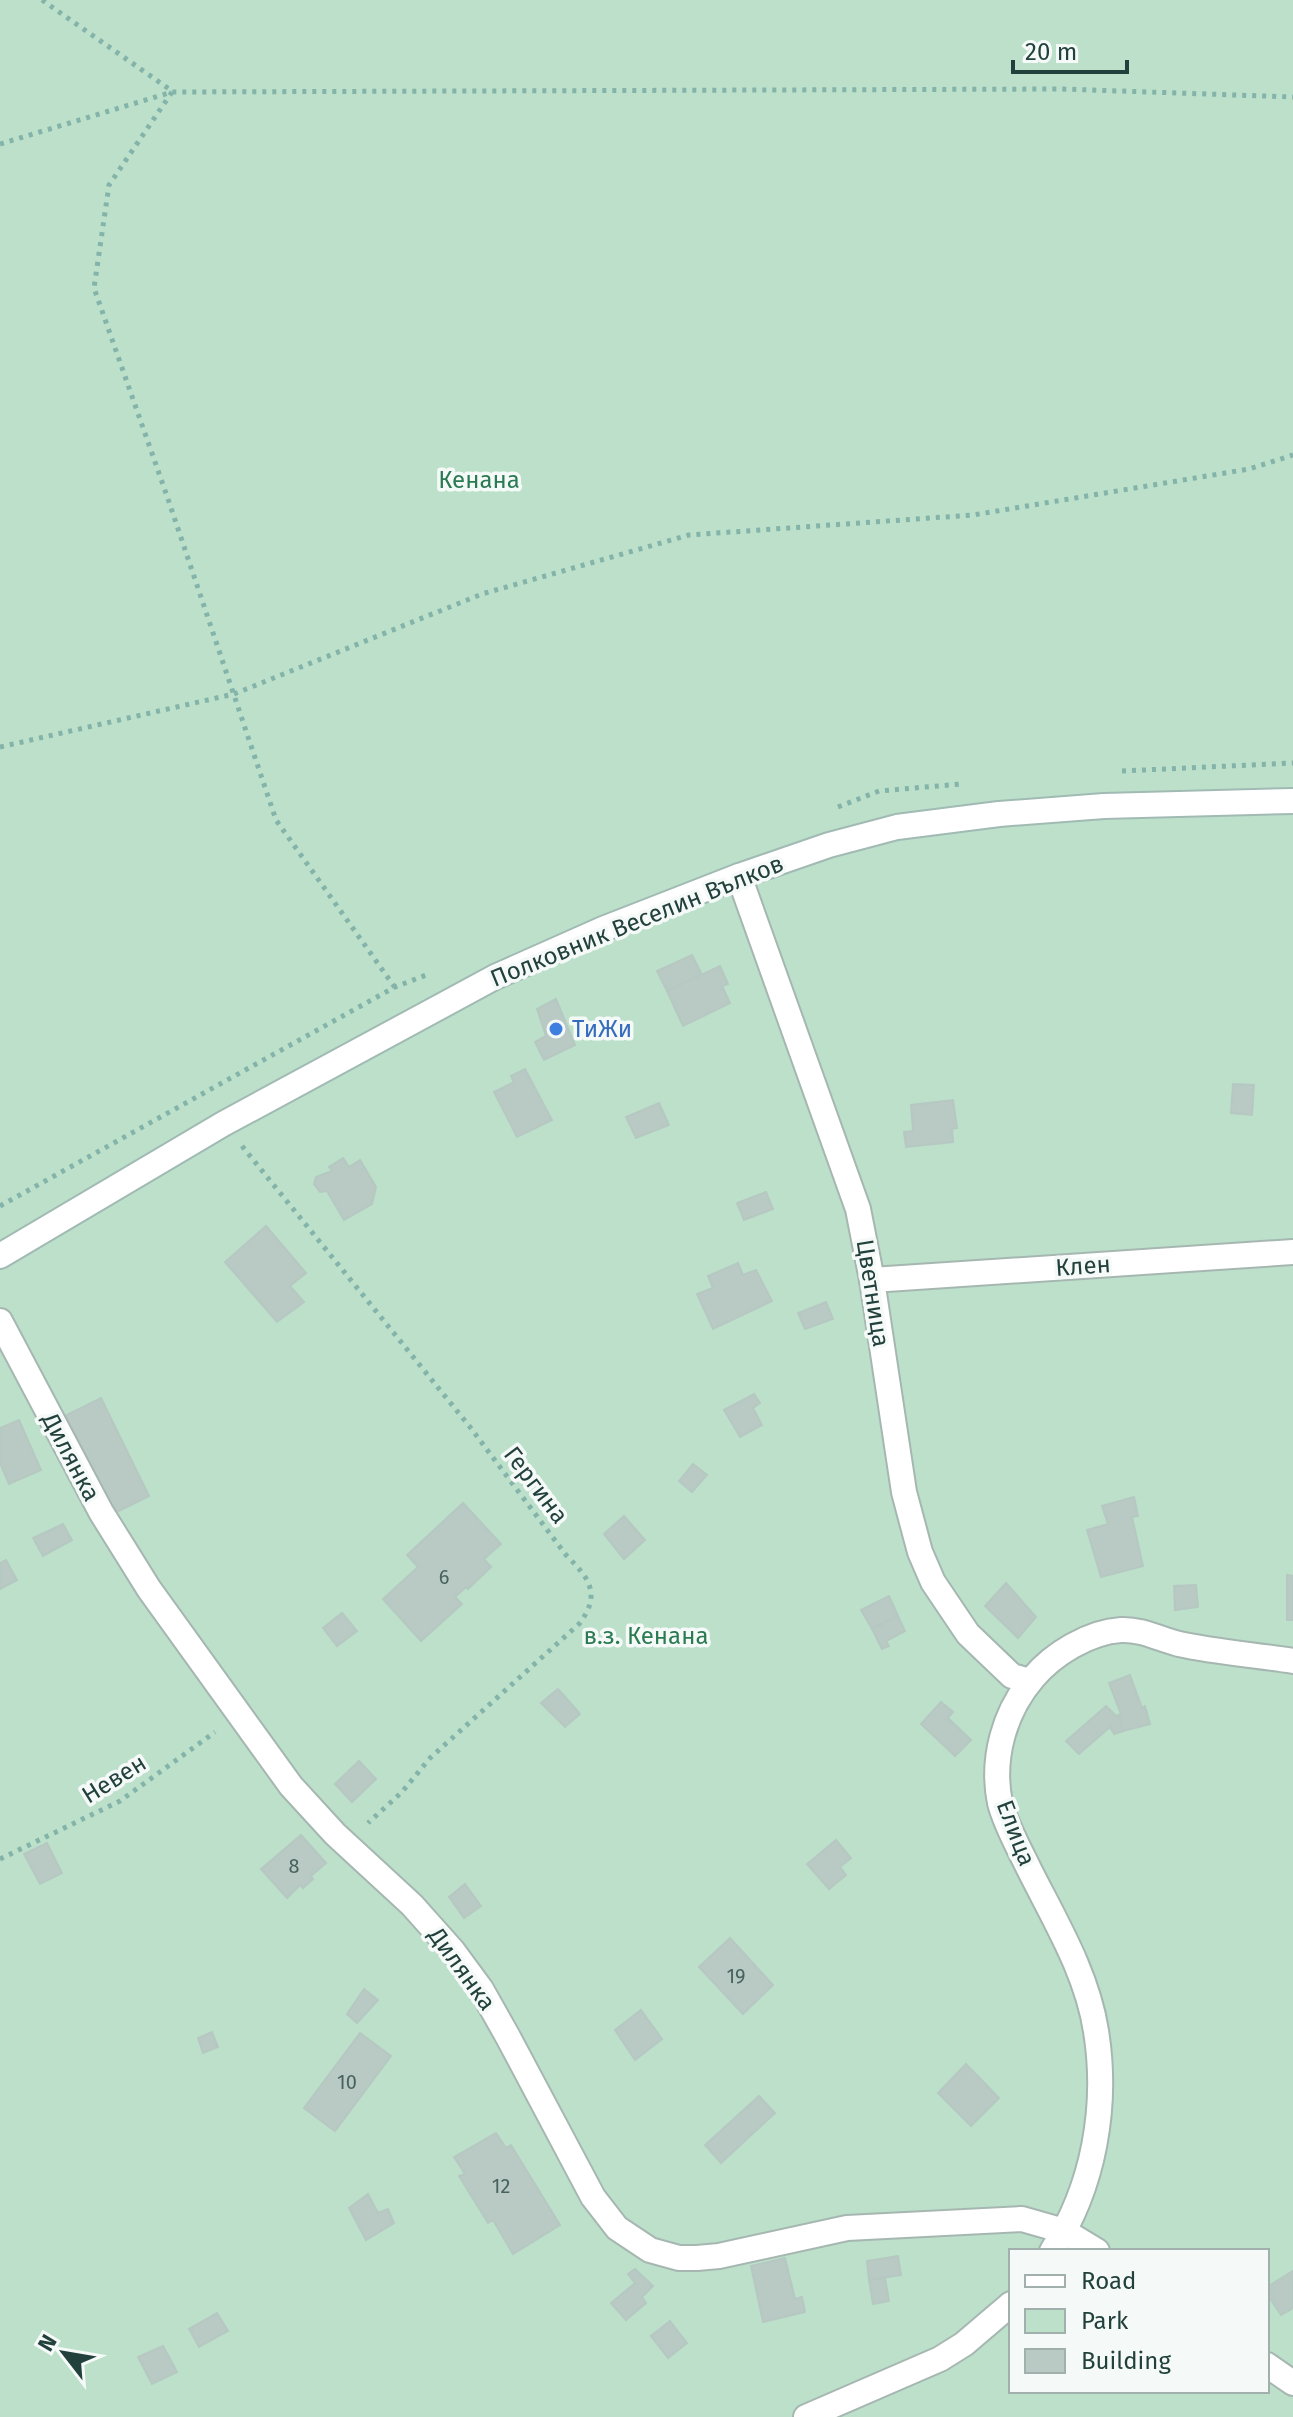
<svg xmlns="http://www.w3.org/2000/svg" width="1293" height="2417" font-family="'Fira Sans',sans-serif">
<rect width="100%" height="100%" fill="#e4eeea"/>
<path fill="#bce0ca" fill-rule="evenodd" d="M0,0H1293V801L1044,822L1293,813V2417H0ZM1011,2251H1267V2391H1011Z"/>
<g fill="#b9c9c4" stroke="#b6c8c2" stroke-width="2">
<polygon points="692,955 702,975 667,991 657,971"/>
<polygon points="720,966 728,984 722,986 730,1003 683,1026 667,991"/>
<polygon points="556,999 575,1045 544,1060 535,1042 546,1036 537,1009"/>
<polygon points="525,1069 552,1120 517,1137 494,1092 514,1082 511,1076"/>
<polygon points="1233,1084 1254,1085 1252,1115 1231,1113"/>
<polygon points="953,1100 957,1128 952,1129 953,1142 906,1147 904,1132 913,1131 911,1105"/>
<polygon points="659,1103 669,1125 636,1138 626,1117"/>
<polygon points="343,1158 349,1167 360,1160 376,1187 372,1204 344,1220 327,1191 320,1192 314,1184 316,1177 332,1171 329,1167"/>
<polygon points="766,1192 773,1209 744,1220 737,1203"/>
<polygon points="266,1226 306,1273 290,1286 304,1302 277,1322 225,1262"/>
<polygon points="738,1263 743,1275 756,1270 772,1301 713,1329 697,1294 713,1288 708,1276"/>
<polygon points="826,1302 833,1319 805,1329 798,1313"/>
<polygon points="754,1394 760,1403 753,1408 762,1425 740,1437 724,1410"/>
<polygon points="101,1398 149,1496 113,1514 65,1416"/>
<polygon points="19,1420 41,1470 9,1484 0,1463 0,1428"/>
<polygon points="693,1464 707,1475 692,1492 679,1481"/>
<polygon points="1134,1497 1138,1516 1132,1517 1143,1566 1101,1577 1087,1530 1108,1524 1102,1506"/>
<polygon points="463,1503 501,1544 484,1559 491,1567 468,1589 466,1587 455,1597 462,1604 421,1641 383,1599 418,1567 407,1555"/>
<polygon points="624,1516 645,1540 624,1559 604,1534"/>
<polygon points="63,1524 72,1540 43,1556 33,1538"/>
<polygon points="6,1560 17,1580 0,1589 0,1563"/>
<polygon points="1287,1575 1293,1576 1293,1620 1287,1620"/>
<polygon points="1006,1583 1036,1617 1018,1638 985,1606"/>
<polygon points="1196,1585 1198,1607 1175,1610 1174,1586"/>
<polygon points="889,1596 898,1616 872,1629 861,1610"/>
<polygon points="342,1613 357,1631 337,1646 323,1628"/>
<polygon points="898,1616 905,1631 886,1641 889,1646 882,1649 872,1629"/>
<polygon points="1130,1675 1142,1708 1145,1706 1150,1724 1123,1731 1119,1715 1121,1714 1109,1683"/>
<polygon points="558,1689 580,1714 565,1727 541,1703"/>
<polygon points="941,1702 953,1712 948,1718 971,1740 955,1756 921,1724"/>
<polygon points="1106,1706 1116,1716 1119,1715 1123,1731 1114,1734 1110,1727 1079,1754 1066,1741"/>
<polygon points="359,1761 376,1779 352,1802 335,1784"/>
<polygon points="301,1835 326,1863 311,1876 313,1879 303,1888 300,1885 287,1898 261,1869"/>
<polygon points="836,1840 851,1858 840,1867 846,1875 829,1889 807,1864"/>
<polygon points="47,1843 62,1873 40,1884 24,1854"/>
<polygon points="465,1884 481,1906 464,1918 449,1897"/>
<polygon points="730,1938 773,1985 743,2014 699,1967"/>
<polygon points="364,1989 378,2000 357,2023 347,2014"/>
<polygon points="641,2010 662,2039 635,2060 615,2030"/>
<polygon points="212,2032 218,2047 203,2053 198,2038"/>
<polygon points="360,2033 391,2056 335,2131 304,2108"/>
<polygon points="966,2064 999,2098 971,2126 938,2093"/>
<polygon points="759,2096 775,2113 721,2163 705,2145"/>
<polygon points="496,2133 506,2148 511,2145 560,2225 513,2254 493,2220 488,2223 459,2176 465,2174 454,2157"/>
<polygon points="368,2194 378,2213 388,2209 394,2223 366,2240 349,2208"/>
<polygon points="898,2256 901,2275 869,2280 867,2261"/>
<polygon points="785,2258 795,2299 802,2297 805,2312 763,2322 751,2266"/>
<polygon points="635,2269 653,2286 642,2297 646,2303 626,2320 611,2303 635,2283 628,2274"/>
<polygon points="1293,2271 1293,2308 1281,2315 1267,2294 1267,2287"/>
<polygon points="885,2278 889,2301 873,2304 869,2280"/>
<polygon points="217,2313 228,2331 199,2347 189,2329"/>
<polygon points="670,2321 687,2343 668,2358 651,2336"/>
<polygon points="163,2346 177,2372 152,2384 138,2357"/>
</g>
<g fill="none" stroke-linecap="round" stroke-linejoin="round">
<g stroke="#a6b7b2" stroke-width="28">
<g id="minor">
<polyline points="739,876 858,1209 872,1280 904,1492 920,1552 933,1582 968,1634 1012,1676 1030,1681"/>
<polyline points="872,1280 1293,1252"/>
<polyline points="0,1321 101,1512 149,1589 291,1786 335,1834 412,1905 453,1951 481,1989 508,2037 593,2197 617,2228 650,2250 679,2258 697,2258 719,2256 847,2228 1022,2219 1064,2231 1097,2251"/>
<path d="M1052,2251C1094,2187 1108,2106 1096,2031C1087,1973 1055,1921 1029,1869C1019,1848 1006,1826 1000,1803C991,1759 1004,1712 1033,1678C1053,1654 1089,1632 1121,1630C1142,1629 1159,1639 1179,1644C1216,1652 1255,1655 1293,1661"/>
<polyline points="1267,2365 1293,2383"/>
<polyline points="806,2417 940,2359 964,2344 1011,2304"/>
</g>
</g>
<g stroke="#a1bab4" stroke-width="28">
<polyline id="secondary" points="0,1256 223,1124 495,977 603,929 739,876 829,845 897,827 999,814 1104,806 1293,801"/>
</g>
<g stroke="#83b3a9" stroke-width="5" stroke-dasharray="4 6" stroke-linecap="butt">
<polyline points="42,0 172,91"/>
<polyline points="172,92 109,185 94,288 168,499 276,820 396,989"/>
<polyline points="0,144 172,92 1062,89 1293,97"/>
<polyline points="0,747 234,694 482,594 689,535 973,515 1249,469 1293,455"/>
<polyline points="1122,771 1293,763"/>
<polyline points="838,807 879,791 961,784"/>
<path d="M242,1146L470,1427L566,1555C589,1578 602,1594 579,1624L430,1758L402,1792L368,1823"/>
<polyline points="0,1206 395,987 429,974"/>
<polyline points="0,1859 120,1801 215,1732"/>
</g>
<use href="#minor" stroke="#fff" stroke-width="24"/>
<use href="#secondary" stroke="#fff" stroke-width="24"/>
</g>
<circle fill="#3f7fe0" stroke="#f5faf8" stroke-width="3" cx="556" cy="1029" r="8"/>
<g text-anchor="middle" dominant-baseline="central" stroke-width="7" stroke-linejoin="round" paint-order="stroke">
<g font-size="20" fill="#48635e">
<text x="444" y="1577">6</text>
<text x="294" y="1866">8</text>
<text x="736" y="1976">19</text>
<text x="347" y="2082">10</text>
<text x="501" y="2186">12</text>
</g>
<g font-size="24" fill="#2a7a52" stroke="#f5faf8">
<text x="479" y="480">Кенана</text>
<text x="646" y="1636">в.з. Кенана</text>
</g>
<g font-size="24" fill="#22413c" stroke="#f5faf8">
<text transform="translate(637 921) rotate(-22)">Полковник Веселин Вълков</text>
<text transform="translate(1083 1266) rotate(-4)">Клен</text>
<text transform="translate(873 1293) rotate(81)">Цветница</text>
<text transform="translate(71 1457) rotate(62)">Дилянка</text>
<text transform="translate(536 1485) rotate(53)">Гергина</text>
<text transform="translate(114 1779) rotate(-32)">Невен</text>
<text transform="translate(1016 1833) rotate(69)">Елица</text>
<text transform="translate(462 1969) rotate(54)">Дилянка</text>
</g>
<g font-size="24" fill="#366cbe" stroke="#f5faf8" text-anchor="start">
<text x="572" y="1029">ТиЖи</text>
</g>
</g>
<rect x="1009" y="2249" width="260" height="144" fill="#f5faf8" stroke="#a1b0ad" stroke-width="2"/>
<rect x="1025" y="2275" width="40" height="12" fill="#ffffff" stroke="#a1b0ad" stroke-width="2"/>
<text x="1081" y="2289" font-size="24" fill="#22413c">Road</text>
<rect x="1025" y="2309" width="40" height="24" fill="#bce0ca" stroke="#a1b0ad" stroke-width="2"/>
<text x="1081" y="2329" font-size="24" fill="#22413c">Park</text>
<rect x="1025" y="2349" width="40" height="24" fill="#b9c9c4" stroke="#a1b0ad" stroke-width="2"/>
<text x="1081" y="2369" font-size="24" fill="#22413c">Building</text>
<g transform="translate(64 2353) rotate(301)" stroke="#f5faf8" stroke-width="6" paint-order="stroke">
<path d="M0-6L14 30L0 20L-14 30Z" fill="#22413c"/>
<text y="-12" font-size="22" font-weight="bold" text-anchor="middle" fill="#22413c">N</text>
</g>
<path d="M1013 60v12h114v-12" fill="none" stroke="#22413c" stroke-width="4"/>
<text x="1025" y="60" font-size="24" fill="#22413c" stroke="#f5faf8" stroke-width="6" paint-order="stroke">20 m</text>
</svg>
